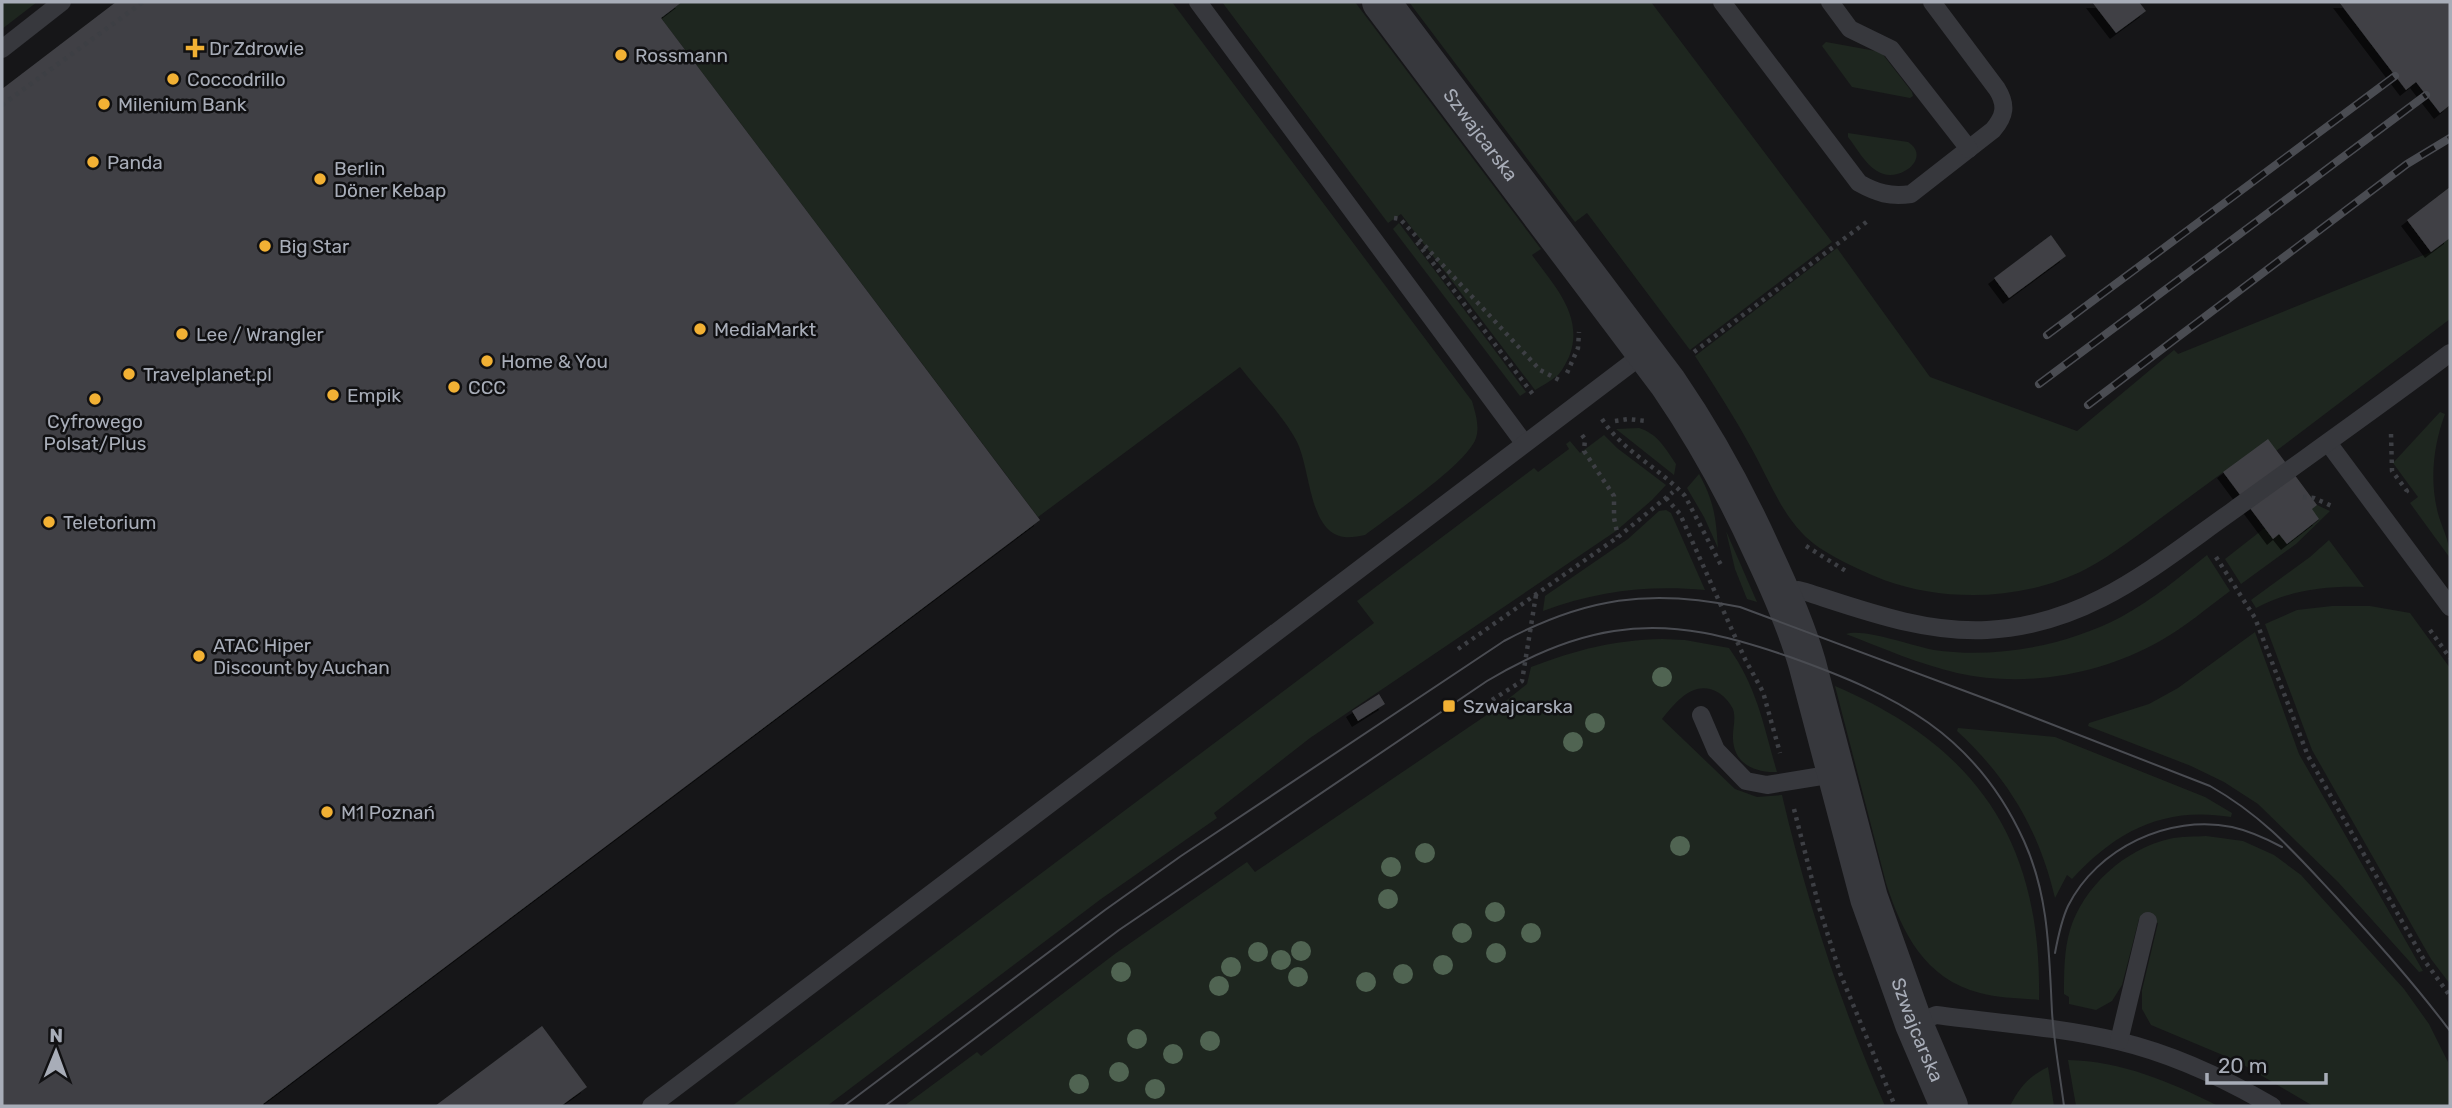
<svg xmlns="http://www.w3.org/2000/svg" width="2452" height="1108" font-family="Rubik,sans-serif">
<defs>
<filter id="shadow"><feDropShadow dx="-6" dy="6" stdDeviation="0" flood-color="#0009"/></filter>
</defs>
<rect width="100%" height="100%" fill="#161618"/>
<g fill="#1e261f">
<polygon points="2,2 37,2 2,29"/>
<path d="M682,2H1172L1472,401C1475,412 1480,426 1476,438C1468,463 1390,516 1365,535C1359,536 1351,538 1344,537C1308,532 1311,467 1296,440C1283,416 1257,389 1240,367L1038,517L661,18Z"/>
<path d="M1222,2H1355L1541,249L1532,255C1554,286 1585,316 1569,357C1566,363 1562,371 1558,375C1551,381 1542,386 1535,390L1401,214L1388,223Z"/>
<polygon points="1409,2 1651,2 1832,242 1690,350 1587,213 1575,222"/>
<polygon points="1826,42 1881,52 1912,92 1913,96 1910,98 1852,87 1822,46"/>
<path d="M1848,133L1908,142C1933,158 1898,185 1877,171C1865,164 1856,147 1848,137Z"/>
<polygon points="1399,223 1526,392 1520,396 1393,229"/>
<path d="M2450,238V319L2276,451L2267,440C2233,465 2199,490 2165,515C2139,534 2114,554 2086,569C2026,600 1947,603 1884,580C1860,570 1820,553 1802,533C1780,510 1768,478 1753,451C1735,418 1715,387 1695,356L1837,248L1930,377L2077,431L2174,350L2178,354L2431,252Z"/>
<path d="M2440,412L2445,414C2433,446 2429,483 2439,517C2444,532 2450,543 2450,558L2410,503L2418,497L2393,463Z"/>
<path d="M1639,428C1658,434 1665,448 1676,464L1674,475L1616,429Z"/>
<polygon points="1604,435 1617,448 1666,485 1652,500 1616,531 1310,738 1214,813 1217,818 1101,899 827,1106 732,1106 1374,623 1357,601 1534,468 1538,472 1569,449 1566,444 1570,441 1580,453"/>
<path d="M1699,474C1714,501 1716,518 1718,548L1704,517L1687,488Z"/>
<polygon points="2304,499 2330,511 2296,544 2241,584 2225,559 2271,523 2287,544 2319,520"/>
<path d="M1666,510L1671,513L1705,590C1648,585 1597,591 1543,611L1545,596L1628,539L1659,511Z"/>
<polygon points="1726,531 1757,602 1747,599 1735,569"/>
<path d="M2329,540L2364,587C2324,586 2291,590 2256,608L2251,600L2310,557Z"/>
<path d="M2207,555L2230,591C2207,608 2185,627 2160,641C2100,675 2025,688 1957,673C1919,664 1882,648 1846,634C1864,628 1912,646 1934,650C1996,659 2065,646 2121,617C2152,600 2180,577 2207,555Z"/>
<polygon points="2332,606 2370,606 2410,613 2450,668 2450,984 2431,959 2312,750 2265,624 2297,610"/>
<polygon points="2255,632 2299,754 2423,971 2419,972 2338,882 2258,804 2224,782 2191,766 2088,726 2089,723 2149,704 2178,688"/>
<path d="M1662,639L1685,640L1729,648C1757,687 1764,727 1777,772C1753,773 1732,762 1733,736C1733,727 1736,718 1733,709C1730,703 1725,697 1719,693C1694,678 1676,702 1662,719L1735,789L1757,797L1782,795C1807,902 1841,1006 1885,1106H904L977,1052L981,1056L1116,953L1247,862L1255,872L1497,708L1527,684L1531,667C1576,650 1614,640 1662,639Z"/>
<path d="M1835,686C1978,747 2042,843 2039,1000C2020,998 1998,998 1980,993C1925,979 1902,933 1886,883Z"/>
<path d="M1958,728L2055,737L2205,797L2232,813L2231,817C2164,806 2116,831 2072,879L2067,875L2055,898C2039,830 2008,778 1957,731Z"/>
<path d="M2206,836L2243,841L2274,855L2301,875L2404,989L2429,1024L2448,1062L2450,1106H2313L2237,1061L2151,1025L2142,1009V990L2158,923L2139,919L2122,985L2112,1001L2096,1010L2069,1004V997L2064,994C2064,973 2064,950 2070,930C2083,887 2125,849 2169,839C2181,836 2194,837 2206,836Z"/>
<path d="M2068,1060C2121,1061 2171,1082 2218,1106H2076Z"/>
<path d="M2048,1067L2054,1106H2010C2019,1088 2029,1076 2048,1067Z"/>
</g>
<g fill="#404145" filter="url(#shadow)">
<polygon points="116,2 682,2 661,18 1040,520 263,1104 264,1106 2,1106 2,89"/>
<polygon points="2092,2 2139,2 2146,11 2116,33"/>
<polygon points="2339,2 2450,2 2450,105 2440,113 2416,82 2406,90"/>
<polygon points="2450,187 2450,238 2431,252 2407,220"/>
<polygon points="2051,235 2066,256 2009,298 1994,278"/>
<polygon points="2268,439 2317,505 2312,509 2319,519 2287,544 2279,534 2273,539 2223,472"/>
<polygon points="1379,694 1385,704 1358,721 1352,711"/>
<polygon points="542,1026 587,1087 561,1106 435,1106"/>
</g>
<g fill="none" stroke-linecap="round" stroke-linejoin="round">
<g stroke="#3d3f44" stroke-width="4.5" stroke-dasharray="3.5 5" stroke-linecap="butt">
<polyline points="2,105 143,2"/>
<polyline points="1394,218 1400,219 1540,370 1561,381"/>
<polyline points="1417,242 1535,397"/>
<polyline points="1694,352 1869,220"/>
<polyline points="1567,373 1578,348 1579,332"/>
<path d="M1602,419C1623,452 1660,468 1685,496L1722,567"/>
<polyline points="1615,421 1628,419 1646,421"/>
<polyline points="2391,434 2392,471 2407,491 2403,493"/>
<polyline points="1582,435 1585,439 1584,451 1614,496 1614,518 1618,537"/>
<polyline points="2303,497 2314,498 2334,507"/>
<polyline points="1666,498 1680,514 1745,659 1763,692 1780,753"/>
<polyline points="1806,546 1849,573"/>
<polyline points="2216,557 2255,618 2308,756 2424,960 2450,996"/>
<polyline points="2430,630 2450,658"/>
<polyline points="1458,649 1618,537 1673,492"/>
<polyline points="1492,700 1522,681 1536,595"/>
<polyline points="1794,809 1819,907 1840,973 1895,1106"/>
</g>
<g stroke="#37383d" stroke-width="18">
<polyline points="1198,2 1524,443"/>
<path d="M1722,2L1859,183C1877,193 1890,197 1911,194L1993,130C2005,116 2007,105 1997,89L1932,2"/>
<polyline points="1830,2 1850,29 1891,49 1969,149"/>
<polyline points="2,49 62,2"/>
<polyline points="2329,444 2450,607"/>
<path d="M1783,593L1798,590L1806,592C1865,611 1924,633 1987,630C2087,625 2153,567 2231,512C2304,459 2378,407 2450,353"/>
<polyline points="1701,715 1716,750 1746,781 1767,785 1834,774"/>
<path d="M1914,1024L1936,1015C1997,1023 2059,1027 2118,1041C2173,1054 2224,1078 2272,1106"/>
<polyline points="2119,1041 2148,921"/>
<polyline points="651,1106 1646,352"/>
</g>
<path stroke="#37383d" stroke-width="38" id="s1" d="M1381,2L1668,383C1705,437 1736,493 1763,553C1780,589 1796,625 1807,663L1869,898L1914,1024L1949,1106"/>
<g stroke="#4a4c52" stroke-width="2">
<path d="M2055,953C2058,937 2061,921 2068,906C2097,848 2169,814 2232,827C2250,831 2267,839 2282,847"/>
<path d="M844,1106L1105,910L1181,856L1504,641C1585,598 1650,588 1740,607L1997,703L2210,786C2263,816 2294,852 2335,896C2375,940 2414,983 2450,1031"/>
<path d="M885,1106L1119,930L1487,681C1527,657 1568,638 1614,631C1676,621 1732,637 1790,657C1896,695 1975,733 2024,841C2049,896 2049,953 2052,1012C2054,1043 2060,1075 2064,1106"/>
</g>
<g stroke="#4a4c52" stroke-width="8">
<g id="rail">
<polyline points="2047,335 2395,76"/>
<polyline points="2039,384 2426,95"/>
<polyline points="2088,405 2407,164 2450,138"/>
</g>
</g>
<use href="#rail" stroke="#111113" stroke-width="5" stroke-dasharray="16" stroke-linecap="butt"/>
</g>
<g fill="#506452">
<circle cx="1662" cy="677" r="10"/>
<circle cx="1595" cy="723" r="10"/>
<circle cx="1573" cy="742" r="10"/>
<circle cx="1680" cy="846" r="10"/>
<circle cx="1425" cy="853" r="10"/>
<circle cx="1391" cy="867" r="10"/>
<circle cx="1388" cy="899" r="10"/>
<circle cx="1495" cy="912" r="10"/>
<circle cx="1462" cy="933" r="10"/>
<circle cx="1531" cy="933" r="10"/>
<circle cx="1301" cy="951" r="10"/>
<circle cx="1258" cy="952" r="10"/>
<circle cx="1496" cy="953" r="10"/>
<circle cx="1281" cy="960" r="10"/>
<circle cx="1443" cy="965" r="10"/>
<circle cx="1231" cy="967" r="10"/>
<circle cx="1121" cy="972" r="10"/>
<circle cx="1403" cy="974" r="10"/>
<circle cx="1298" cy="977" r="10"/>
<circle cx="1366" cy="982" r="10"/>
<circle cx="1219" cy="986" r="10"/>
<circle cx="1137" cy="1039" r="10"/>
<circle cx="1210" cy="1041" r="10"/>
<circle cx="1173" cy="1054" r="10"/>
<circle cx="1119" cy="1072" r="10"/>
<circle cx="1079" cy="1084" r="10"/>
<circle cx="1155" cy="1089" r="10"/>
</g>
<g fill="#f2b134" stroke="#111113" stroke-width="2.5">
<path d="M191.5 37.5h7v7h7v7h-7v7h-7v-7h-7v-7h7z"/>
<circle cx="621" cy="55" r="7"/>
<circle cx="173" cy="79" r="7"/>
<circle cx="104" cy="104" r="7"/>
<circle cx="93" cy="162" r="7"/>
<circle cx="320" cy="179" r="7"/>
<circle cx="265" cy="246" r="7"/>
<circle cx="700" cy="329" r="7"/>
<circle cx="182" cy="334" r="7"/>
<circle cx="487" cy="361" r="7"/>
<circle cx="129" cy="374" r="7"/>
<circle cx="454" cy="387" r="7"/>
<circle cx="333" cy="395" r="7"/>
<circle cx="95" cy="399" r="7"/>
<circle cx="49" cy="522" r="7"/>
<circle cx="199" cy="656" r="7"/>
<rect x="1442" y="699" width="14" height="14" rx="3.5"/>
<circle cx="327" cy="812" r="7"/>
</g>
<g text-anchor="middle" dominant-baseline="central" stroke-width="5" stroke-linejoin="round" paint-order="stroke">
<g font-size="19" fill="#a8adb8" stroke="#111113" text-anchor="start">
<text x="209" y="48">Dr Zdrowie</text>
<text x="635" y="55">Rossmann</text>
<text x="187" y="79">Coccodrillo</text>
<text x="118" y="104">Milenium Bank</text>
<text x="107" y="162">Panda</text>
<text x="334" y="168">Berlin<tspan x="334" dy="22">Döner Kebap</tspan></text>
<text x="279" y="246">Big Star</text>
<text x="714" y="329">MediaMarkt</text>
<text x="196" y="334">Lee / Wrangler</text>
<text x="501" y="361">Home &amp; You</text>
<text x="143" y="374">Travelplanet.pl</text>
<text x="468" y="387">CCC</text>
<text x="347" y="395">Empik</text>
<text x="95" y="421" text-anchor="middle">Cyfrowego<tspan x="95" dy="22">Polsat/Plus</tspan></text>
<text x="63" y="522">Teletorium</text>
<text x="213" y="645">ATAC Hiper<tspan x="213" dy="22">Discount by Auchan</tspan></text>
<text x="1463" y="706">Szwajcarska</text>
<text x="341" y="812">M1 Poznań</text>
</g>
<g font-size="19" fill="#a8adb8" stroke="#111113">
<text stroke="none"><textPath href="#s1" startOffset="166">Szwajcarska</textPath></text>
<text stroke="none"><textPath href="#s1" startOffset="1174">Szwajcarska</textPath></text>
</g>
</g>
<rect width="2452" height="1108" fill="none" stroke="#a8adb8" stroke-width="7"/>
<g transform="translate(56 1052) rotate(1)" stroke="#111113" stroke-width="5" paint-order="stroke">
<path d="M0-5L12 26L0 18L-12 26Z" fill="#a8adb8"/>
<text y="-10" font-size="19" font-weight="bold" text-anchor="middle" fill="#a8adb8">N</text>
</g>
<path d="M2207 1073v10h119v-10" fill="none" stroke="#a8adb8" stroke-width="3.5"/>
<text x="2218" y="1073" font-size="21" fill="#a8adb8" stroke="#111113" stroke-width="5" paint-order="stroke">20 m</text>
</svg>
